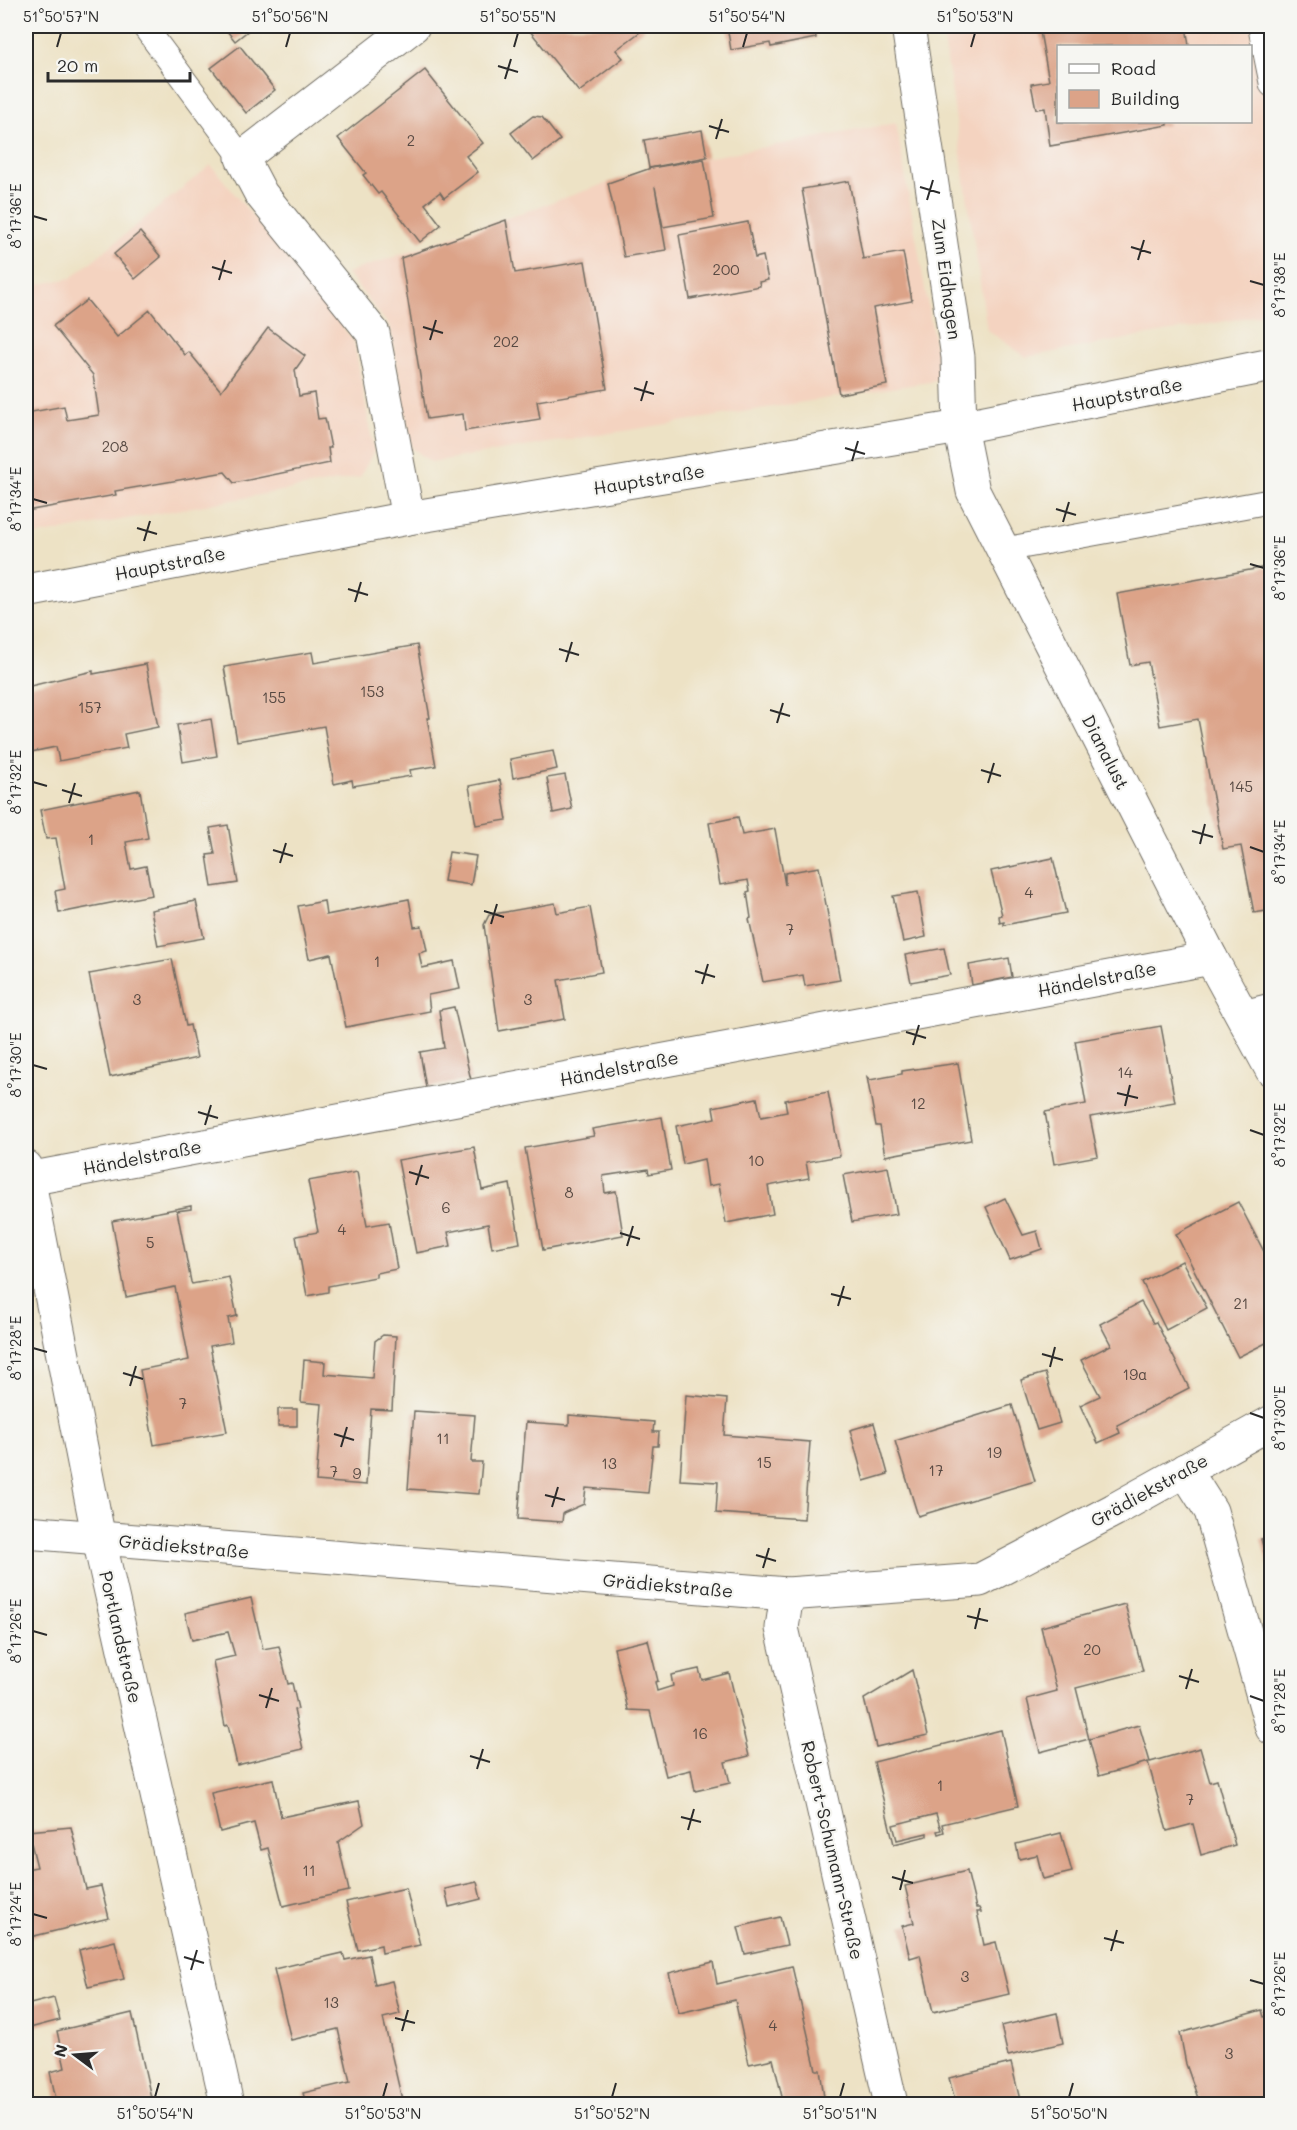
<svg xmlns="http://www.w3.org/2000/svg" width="1297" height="2130" font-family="Mali,sans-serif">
<rect width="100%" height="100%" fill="#f6f6f2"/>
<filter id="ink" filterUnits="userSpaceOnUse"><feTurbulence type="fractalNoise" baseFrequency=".0167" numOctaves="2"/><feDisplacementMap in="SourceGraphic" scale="12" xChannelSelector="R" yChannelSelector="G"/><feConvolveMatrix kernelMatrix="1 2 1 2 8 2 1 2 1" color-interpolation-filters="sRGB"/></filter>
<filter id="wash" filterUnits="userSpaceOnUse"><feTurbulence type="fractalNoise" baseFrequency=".008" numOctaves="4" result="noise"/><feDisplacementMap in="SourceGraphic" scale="24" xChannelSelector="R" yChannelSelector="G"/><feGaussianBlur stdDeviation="1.35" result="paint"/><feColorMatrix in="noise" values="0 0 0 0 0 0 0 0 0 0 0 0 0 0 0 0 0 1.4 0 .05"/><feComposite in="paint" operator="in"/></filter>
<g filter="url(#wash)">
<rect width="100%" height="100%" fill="#ede2c5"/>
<g fill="#f4d3c0" fill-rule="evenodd">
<path d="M942,26H1271V313L1026,357L987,330ZM1058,46H1250V122H1058Z"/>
<polygon points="896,123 941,380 431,462 412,448 390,327 347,273 651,168"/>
<polygon points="211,165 354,341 374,451 360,477 26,537 26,287 71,278"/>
</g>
<g id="blocks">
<g fill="#dca388">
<polygon points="223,26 254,26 235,41"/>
<polygon points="526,26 641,26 644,29 616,50 623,58 579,92"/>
<polygon points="727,26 814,26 816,38 771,47 770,43 731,50"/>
<polygon points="1039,26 1186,26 1189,46 1058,46 1058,122 1167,122 1168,125 1050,146 1045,108 1036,109 1031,84 1049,81"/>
<polygon points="240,46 275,90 246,113 211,68"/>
<polygon points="425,70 483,143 466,156 478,172 444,198 440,192 425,204 441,225 420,242 381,192 378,194 363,175 366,173 338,138"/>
<polygon points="533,116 542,117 560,140 533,161 511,133"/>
<polygon points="702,130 707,157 649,168 644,140"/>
<polygon points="704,159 714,218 663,227 655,187 666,250 624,257 608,183 651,168"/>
<polygon points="849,181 863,259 903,252 912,301 873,308 887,385 839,394 802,189"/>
<polygon points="506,220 515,273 585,261 607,389 537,401 540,419 465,431 463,414 427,419 401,258"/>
<polygon points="748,222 755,258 763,256 768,280 759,282 760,286 690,299 679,235"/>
<polygon points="140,232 161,257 135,279 114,254"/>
<polygon points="87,300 117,337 150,310 185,355 189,352 221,391 268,328 305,356 295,370 299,396 314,393 318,419 325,418 331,448 328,448 330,463 234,483 225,472 115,491 116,495 26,511 26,413 64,406 67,420 99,415 93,375 53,326"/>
<polygon points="1272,566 1272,910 1254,913 1241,846 1223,849 1198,719 1160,726 1148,662 1130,665 1117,594"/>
<polygon points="417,645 430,718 427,718 436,766 410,770 411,776 353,786 352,780 334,784 324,726 237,741 224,667 312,652 314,663"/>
<polygon points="146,664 158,727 124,734 127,748 59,761 56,747 26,753 26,687 93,671 93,674"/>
<polygon points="211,719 217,756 183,762 177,725"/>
<polygon points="553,751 557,769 513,778 510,759"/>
<polygon points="565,775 572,809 553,813 547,778"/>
<polygon points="500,780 507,820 476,825 469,786"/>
<polygon points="140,790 148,838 126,842 131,869 146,866 152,895 59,913 55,891 65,889 56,838 46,839 40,810"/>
<polygon points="738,817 742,835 775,829 785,885 785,873 819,867 840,980 805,986 803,975 763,982 749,919 751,918 747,892 750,891 748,880 720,885 709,823"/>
<polygon points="228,825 238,883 212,887 207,855 215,854 210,828"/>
<polygon points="449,852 476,856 471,885 444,881"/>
<polygon points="1053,858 1066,913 1004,925 1004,922 1000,923 999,916 1002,915 991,871"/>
<polygon points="918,892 926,937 903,942 893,896"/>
<polygon points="409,899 414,927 422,926 427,951 419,953 422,968 454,961 460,989 428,995 430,1011 346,1027 331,954 309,959 298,906 324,901 326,915"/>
<polygon points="196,901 204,938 158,946 151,910"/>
<polygon points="555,903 557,913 590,907 602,972 558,980 565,1019 499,1031 484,925 489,915"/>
<polygon points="944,948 950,975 911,982 905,955"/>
<polygon points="1009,958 1012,977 972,985 969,965"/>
<polygon points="172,959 186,1026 190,1025 197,1058 110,1077 89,974"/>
<polygon points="454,1007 471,1080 426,1088 420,1052 444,1048 439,1010"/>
<polygon points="1161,1026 1175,1102 1090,1117 1098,1156 1054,1164 1045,1112 1086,1104 1075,1041"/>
<polygon points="958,1063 971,1140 885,1156 880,1126 876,1126 867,1077 870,1080 902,1074 902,1071"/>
<polygon points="828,1092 840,1156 806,1162 809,1178 768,1186 773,1214 726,1223 719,1184 708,1186 704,1159 683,1164 676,1126 715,1118 713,1107 757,1098 761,1117 787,1112 785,1100"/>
<polygon points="662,1117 671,1170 649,1174 648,1169 603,1176 605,1193 616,1191 623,1235 543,1250 525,1148 594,1136 592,1129"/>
<polygon points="474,1147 482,1190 510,1184 520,1243 492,1248 488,1224 448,1232 451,1246 416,1253 398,1160"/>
<polygon points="888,1167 897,1214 852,1222 843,1175"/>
<polygon points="357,1172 367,1226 389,1222 397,1269 376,1273 376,1277 328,1286 328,1292 307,1296 296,1236 318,1232 308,1181"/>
<polygon points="1005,1198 1023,1235 1037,1231 1042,1249 1010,1260 986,1207"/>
<polygon points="1238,1202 1272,1267 1272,1340 1238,1357 1176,1234"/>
<polygon points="191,1206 191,1209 177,1211 191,1282 192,1284 229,1277 237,1316 228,1318 232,1342 210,1346 227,1432 154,1445 140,1370 189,1360 175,1287 126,1297 112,1221"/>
<polygon points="1182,1261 1207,1308 1166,1330 1142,1282"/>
<polygon points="1141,1302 1153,1323 1156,1322 1189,1388 1117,1425 1120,1433 1098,1443 1080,1405 1100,1396 1081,1360 1111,1345 1100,1324"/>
<polygon points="383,1335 396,1336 392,1410 371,1409 366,1485 316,1481 322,1404 301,1402 304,1360 325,1362 324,1374 372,1378 375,1341"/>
<polygon points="1045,1373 1060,1423 1037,1430 1021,1380"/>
<polygon points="686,1395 727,1399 724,1435 810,1442 804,1519 716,1513 718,1482 680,1480"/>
<polygon points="1012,1405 1035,1481 918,1516 895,1441"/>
<rect x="278" y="1409" width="19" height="17"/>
<polygon points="414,1411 475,1415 471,1462 482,1462 479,1494 408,1489"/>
<polygon points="569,1415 654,1422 653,1432 659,1432 658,1446 653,1446 648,1493 586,1488 584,1504 563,1513 562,1522 518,1519 526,1422 569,1425"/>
<polygon points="874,1423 888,1474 864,1481 850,1430"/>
<polygon points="1272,1536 1272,1576 1271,1576 1261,1539"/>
<polygon points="251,1598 263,1649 279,1646 288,1684 292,1683 298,1709 294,1710 303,1749 237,1765 228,1725 225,1726 213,1661 235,1656 228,1632 192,1640 185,1613"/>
<polygon points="1125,1604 1143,1671 1076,1688 1089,1739 1040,1752 1027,1699 1057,1691 1041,1627"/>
<polygon points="648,1640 658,1681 655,1682 657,1691 673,1686 671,1675 699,1669 702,1680 729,1673 749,1756 725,1762 730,1783 695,1791 691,1770 666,1776 650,1711 628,1710 614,1648"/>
<polygon points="912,1670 928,1735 876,1747 864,1699"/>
<polygon points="1139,1725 1150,1762 1200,1748 1210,1782 1217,1780 1235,1845 1201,1855 1193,1824 1167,1831 1148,1762 1099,1776 1089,1739"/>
<polygon points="1001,1730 1018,1806 942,1824 944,1832 938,1834 937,1831 941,1830 936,1814 893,1825 897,1840 927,1833 927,1836 894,1844 874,1762"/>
<polygon points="273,1779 281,1817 359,1801 364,1824 338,1842 349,1891 283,1906 268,1848 261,1850 254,1823 220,1832 211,1793"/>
<polygon points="71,1827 86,1889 101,1886 109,1918 26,1938 26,1869 37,1867 28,1831"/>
<polygon points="1061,1833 1072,1872 1043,1879 1037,1855 1019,1859 1016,1844"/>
<polygon points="967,1871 976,1908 979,1908 981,1912 977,1912 984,1945 996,1942 1009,1994 933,2012 920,1955 910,1958 902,1926 914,1923 905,1886"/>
<polygon points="477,1882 481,1899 449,1907 445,1889"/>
<polygon points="406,1888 420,1945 382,1953 381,1945 358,1950 346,1902"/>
<polygon points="780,1917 787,1945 745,1954 738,1927"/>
<polygon points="115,1941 124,1979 88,1987 79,1950"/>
<polygon points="343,1953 345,1960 369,1955 375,1985 392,1981 400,2014 383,2018 403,2104 306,2104 303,2093 350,2082 338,2029 291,2040 274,1969"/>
<polygon points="713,1962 717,1984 792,1966 816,2070 820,2070 825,2104 771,2104 783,2101 773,2059 749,2064 735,2000 679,2013 669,1973"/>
<polygon points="54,1998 60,2020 26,2029 26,2005"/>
<polygon points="1262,2010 1264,2017 1272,2016 1272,2104 1200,2104 1186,2064 1180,2033"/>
<polygon points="132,2013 152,2102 140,2104 57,2104 50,2072 65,2068 57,2031"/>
<polygon points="1057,2013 1063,2043 1008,2056 1001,2026"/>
<polygon points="1011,2063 1021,2104 956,2104 949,2078"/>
</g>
</g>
</g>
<g filter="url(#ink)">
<use href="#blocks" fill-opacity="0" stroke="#6f6b61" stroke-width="1.5"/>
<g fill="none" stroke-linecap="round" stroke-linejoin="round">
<g stroke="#6f6b61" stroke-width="26">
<g id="service">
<polyline points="144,26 242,158"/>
<polyline points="1260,26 1272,85"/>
<polyline points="1002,550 1272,501"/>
<polyline points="1241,1013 1272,1005"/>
</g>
</g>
<g stroke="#6f6b61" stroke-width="35">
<g id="minor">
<polyline points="908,26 958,357 960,427 973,491 1211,958 1272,1070"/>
<polyline points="408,518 373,333 261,194 242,158 413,26"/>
<polyline points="26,1167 99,1539 227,2104"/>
<polyline points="28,1179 1211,958"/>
<polyline points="1185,1470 1211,1511 1272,1728"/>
<polyline points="26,1532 787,1594 980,1580 1114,1510 1272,1422"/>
<polyline points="787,1594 782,1628 891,2104"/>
</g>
</g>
<g stroke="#6f6b61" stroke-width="35">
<polyline id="tertiary" points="26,591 408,518 960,427 1272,365"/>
</g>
<use href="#service" stroke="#fff" stroke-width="24"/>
<use href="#minor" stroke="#fff" stroke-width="33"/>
<use href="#tertiary" stroke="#fff" stroke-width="33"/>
</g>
</g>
<path fill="none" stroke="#2b2b2b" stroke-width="2" d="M57,47L61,33M286,47L290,33M514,47L518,33M743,47L747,33M971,47L975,33M498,66L518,72M505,79L511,59M709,126L729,132M716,139L722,119M920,187L940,193M927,200L933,180M33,216L47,220M1131,247L1151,253M1138,260L1144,240M212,267L232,273M219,280L225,260M1250,281L1264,285M423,327L443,333M430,340L436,320M634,388L654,394M641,401L647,381M845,448L865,454M852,461L858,441M33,499L47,503M1056,509L1076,515M1063,522L1069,502M137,528L157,534M144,541L150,521M1250,564L1264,568M348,589L368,595M355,602L361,582M559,649L579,655M566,662L572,642M770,710L790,716M777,723L783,703M981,770L1001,776M33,782L47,786M988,783L994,763M62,790L82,796M69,803L75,783M1192,831L1213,837M1200,844L1205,824M1250,847L1264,852M273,850L293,856M280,863L286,843M484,911L504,917M491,924L497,904M695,971L715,977M702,984L708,964M906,1032L926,1038M913,1045L919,1025M33,1065L47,1069M1117,1093L1138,1098M1125,1106L1130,1085M198,1112L218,1118M205,1125L211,1105M1250,1130L1264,1135M409,1172L429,1178M416,1185L422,1165M620,1233L640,1239M627,1246L633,1226M831,1294L851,1299M838,1306L844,1286M33,1348L47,1352M1042,1354L1063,1360M1050,1367L1055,1347M123,1373L143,1379M130,1386L136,1366M1250,1413L1264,1418M334,1434L354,1440M341,1447L347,1427M545,1495L565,1500M552,1507L558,1487M756,1555L776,1561M763,1568L769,1548M967,1616L988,1621M975,1629L980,1608M33,1631L47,1635M1179,1676L1199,1682M1186,1689L1192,1669M259,1695L279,1701M1250,1696L1264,1701M266,1708L272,1688M470,1756L490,1762M477,1769L483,1749M681,1817L701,1822M688,1830L694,1809M892,1877L913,1883M900,1890L905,1870M33,1914L47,1918M1104,1938L1124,1943M1111,1951L1117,1930M184,1957L204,1963M191,1970L197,1950M1250,1980L1264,1984M395,2018L415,2023M402,2031L408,2010M155,2097L159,2083M383,2097L387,2083M612,2097L616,2083M840,2097L844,2083M1069,2097L1073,2083"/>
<g text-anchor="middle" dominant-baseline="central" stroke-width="4.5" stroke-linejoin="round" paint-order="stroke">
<g font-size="15" fill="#574942">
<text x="411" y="140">2</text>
<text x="726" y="269">200</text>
<text x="506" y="341">202</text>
<text x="115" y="446">208</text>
<text x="372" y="691">153</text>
<text x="274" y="697">155</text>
<text x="90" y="707">157</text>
<text x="1241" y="786">145</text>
<text x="91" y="839">1</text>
<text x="1029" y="892">4</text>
<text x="790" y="929">7</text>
<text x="377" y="961">1</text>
<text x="137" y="999">3</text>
<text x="528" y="999">3</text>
<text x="1125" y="1072">14</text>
<text x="918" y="1103">12</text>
<text x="756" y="1160">10</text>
<text x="569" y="1192">8</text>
<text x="446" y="1207">6</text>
<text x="342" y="1229">4</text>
<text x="150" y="1242">5</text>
<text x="1241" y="1303">21</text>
<text x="1135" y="1374">19a</text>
<text x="183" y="1403">7</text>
<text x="443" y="1438">11</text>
<text x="994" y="1452">19</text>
<text x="764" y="1462">15</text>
<text x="609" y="1463">13</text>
<text x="936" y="1470">17</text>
<text x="334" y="1471">7</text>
<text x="357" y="1473">9</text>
<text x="1092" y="1649">20</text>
<text x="700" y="1733">16</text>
<text x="940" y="1785">1</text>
<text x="1190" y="1799">7</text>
<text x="309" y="1870">11</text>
<text x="965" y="1976">3</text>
<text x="331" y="2002">13</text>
<text x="773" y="2025">4</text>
<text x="1229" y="2053">3</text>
</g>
<g font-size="18" fill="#2b2b2b" stroke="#f6f6f2">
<text transform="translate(947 279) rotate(82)">Zum Eidhagen</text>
<text transform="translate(1127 394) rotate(-11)">Hauptstraße</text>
<text transform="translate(649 479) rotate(-9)">Hauptstraße</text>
<text transform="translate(170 563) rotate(-11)">Hauptstraße</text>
<text transform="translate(1106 752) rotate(63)">Dianalust</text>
<text transform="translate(1097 979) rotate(-11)">Händelstraße</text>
<text transform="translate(619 1068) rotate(-11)">Händelstraße</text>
<text transform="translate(142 1157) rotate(-11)">Händelstraße</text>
<text transform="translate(1149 1490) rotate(-29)">Grädiekstraße</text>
<text transform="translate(184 1546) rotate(5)">Grädiekstraße</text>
<text transform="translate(668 1585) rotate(5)">Grädiekstraße</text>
<text transform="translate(121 1637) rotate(77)">Portlandstraße</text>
<text transform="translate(833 1850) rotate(77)">Robert-Schumann-Straße</text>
</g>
</g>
<rect width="1297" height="2130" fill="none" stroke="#f6f6f2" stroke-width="66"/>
<rect x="1057" y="45" width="195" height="78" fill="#f6f6f2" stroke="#a5a5a2" stroke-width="1.5"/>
<rect x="1069" y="64" width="30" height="9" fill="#ffffff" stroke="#a5a5a2" stroke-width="1.5"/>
<text x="1111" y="75" font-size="18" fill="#2b2b2b">Road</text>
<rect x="1069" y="90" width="30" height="18" fill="#dca388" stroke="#a5a5a2" stroke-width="1.5"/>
<text x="1111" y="105" font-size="18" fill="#2b2b2b">Building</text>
<g transform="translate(75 2055) rotate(286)" stroke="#f6f6f2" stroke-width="4.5" paint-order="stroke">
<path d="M0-4.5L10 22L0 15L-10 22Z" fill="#2b2b2b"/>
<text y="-9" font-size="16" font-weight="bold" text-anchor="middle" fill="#2b2b2b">N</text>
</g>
<path d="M48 72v9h142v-9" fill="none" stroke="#2b2b2b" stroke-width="3"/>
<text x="57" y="72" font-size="18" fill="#2b2b2b" stroke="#f6f6f2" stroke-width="4.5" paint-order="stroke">20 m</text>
<rect x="33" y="33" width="1231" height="2064" fill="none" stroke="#2b2b2b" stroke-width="2"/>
<g font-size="15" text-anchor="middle" fill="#2b2b2b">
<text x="61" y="22">51°50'57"N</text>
<text x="290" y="22">51°50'56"N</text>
<text x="518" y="22">51°50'55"N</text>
<text x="747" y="22">51°50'54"N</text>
<text x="975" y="22">51°50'53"N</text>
<text transform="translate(16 216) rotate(-90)" y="5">8°17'36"E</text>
<text transform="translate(1280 285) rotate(-90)" y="5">8°17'38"E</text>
<text transform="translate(16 499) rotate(-90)" y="5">8°17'34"E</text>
<text transform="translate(1280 568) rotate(-90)" y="5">8°17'36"E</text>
<text transform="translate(16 782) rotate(-90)" y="5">8°17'32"E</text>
<text transform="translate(1280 852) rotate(-90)" y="5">8°17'34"E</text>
<text transform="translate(16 1065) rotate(-90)" y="5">8°17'30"E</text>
<text transform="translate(1280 1135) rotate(-90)" y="5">8°17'32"E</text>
<text transform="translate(16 1348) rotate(-90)" y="5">8°17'28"E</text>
<text transform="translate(1280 1418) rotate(-90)" y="5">8°17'30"E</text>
<text transform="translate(16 1631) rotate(-90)" y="5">8°17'26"E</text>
<text transform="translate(1280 1701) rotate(-90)" y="5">8°17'28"E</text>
<text transform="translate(16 1914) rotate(-90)" y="5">8°17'24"E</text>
<text transform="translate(1280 1984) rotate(-90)" y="5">8°17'26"E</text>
<text x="155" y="2119">51°50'54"N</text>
<text x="383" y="2119">51°50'53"N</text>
<text x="612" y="2119">51°50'52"N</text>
<text x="840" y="2119">51°50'51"N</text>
<text x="1069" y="2119">51°50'50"N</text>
</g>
</svg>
